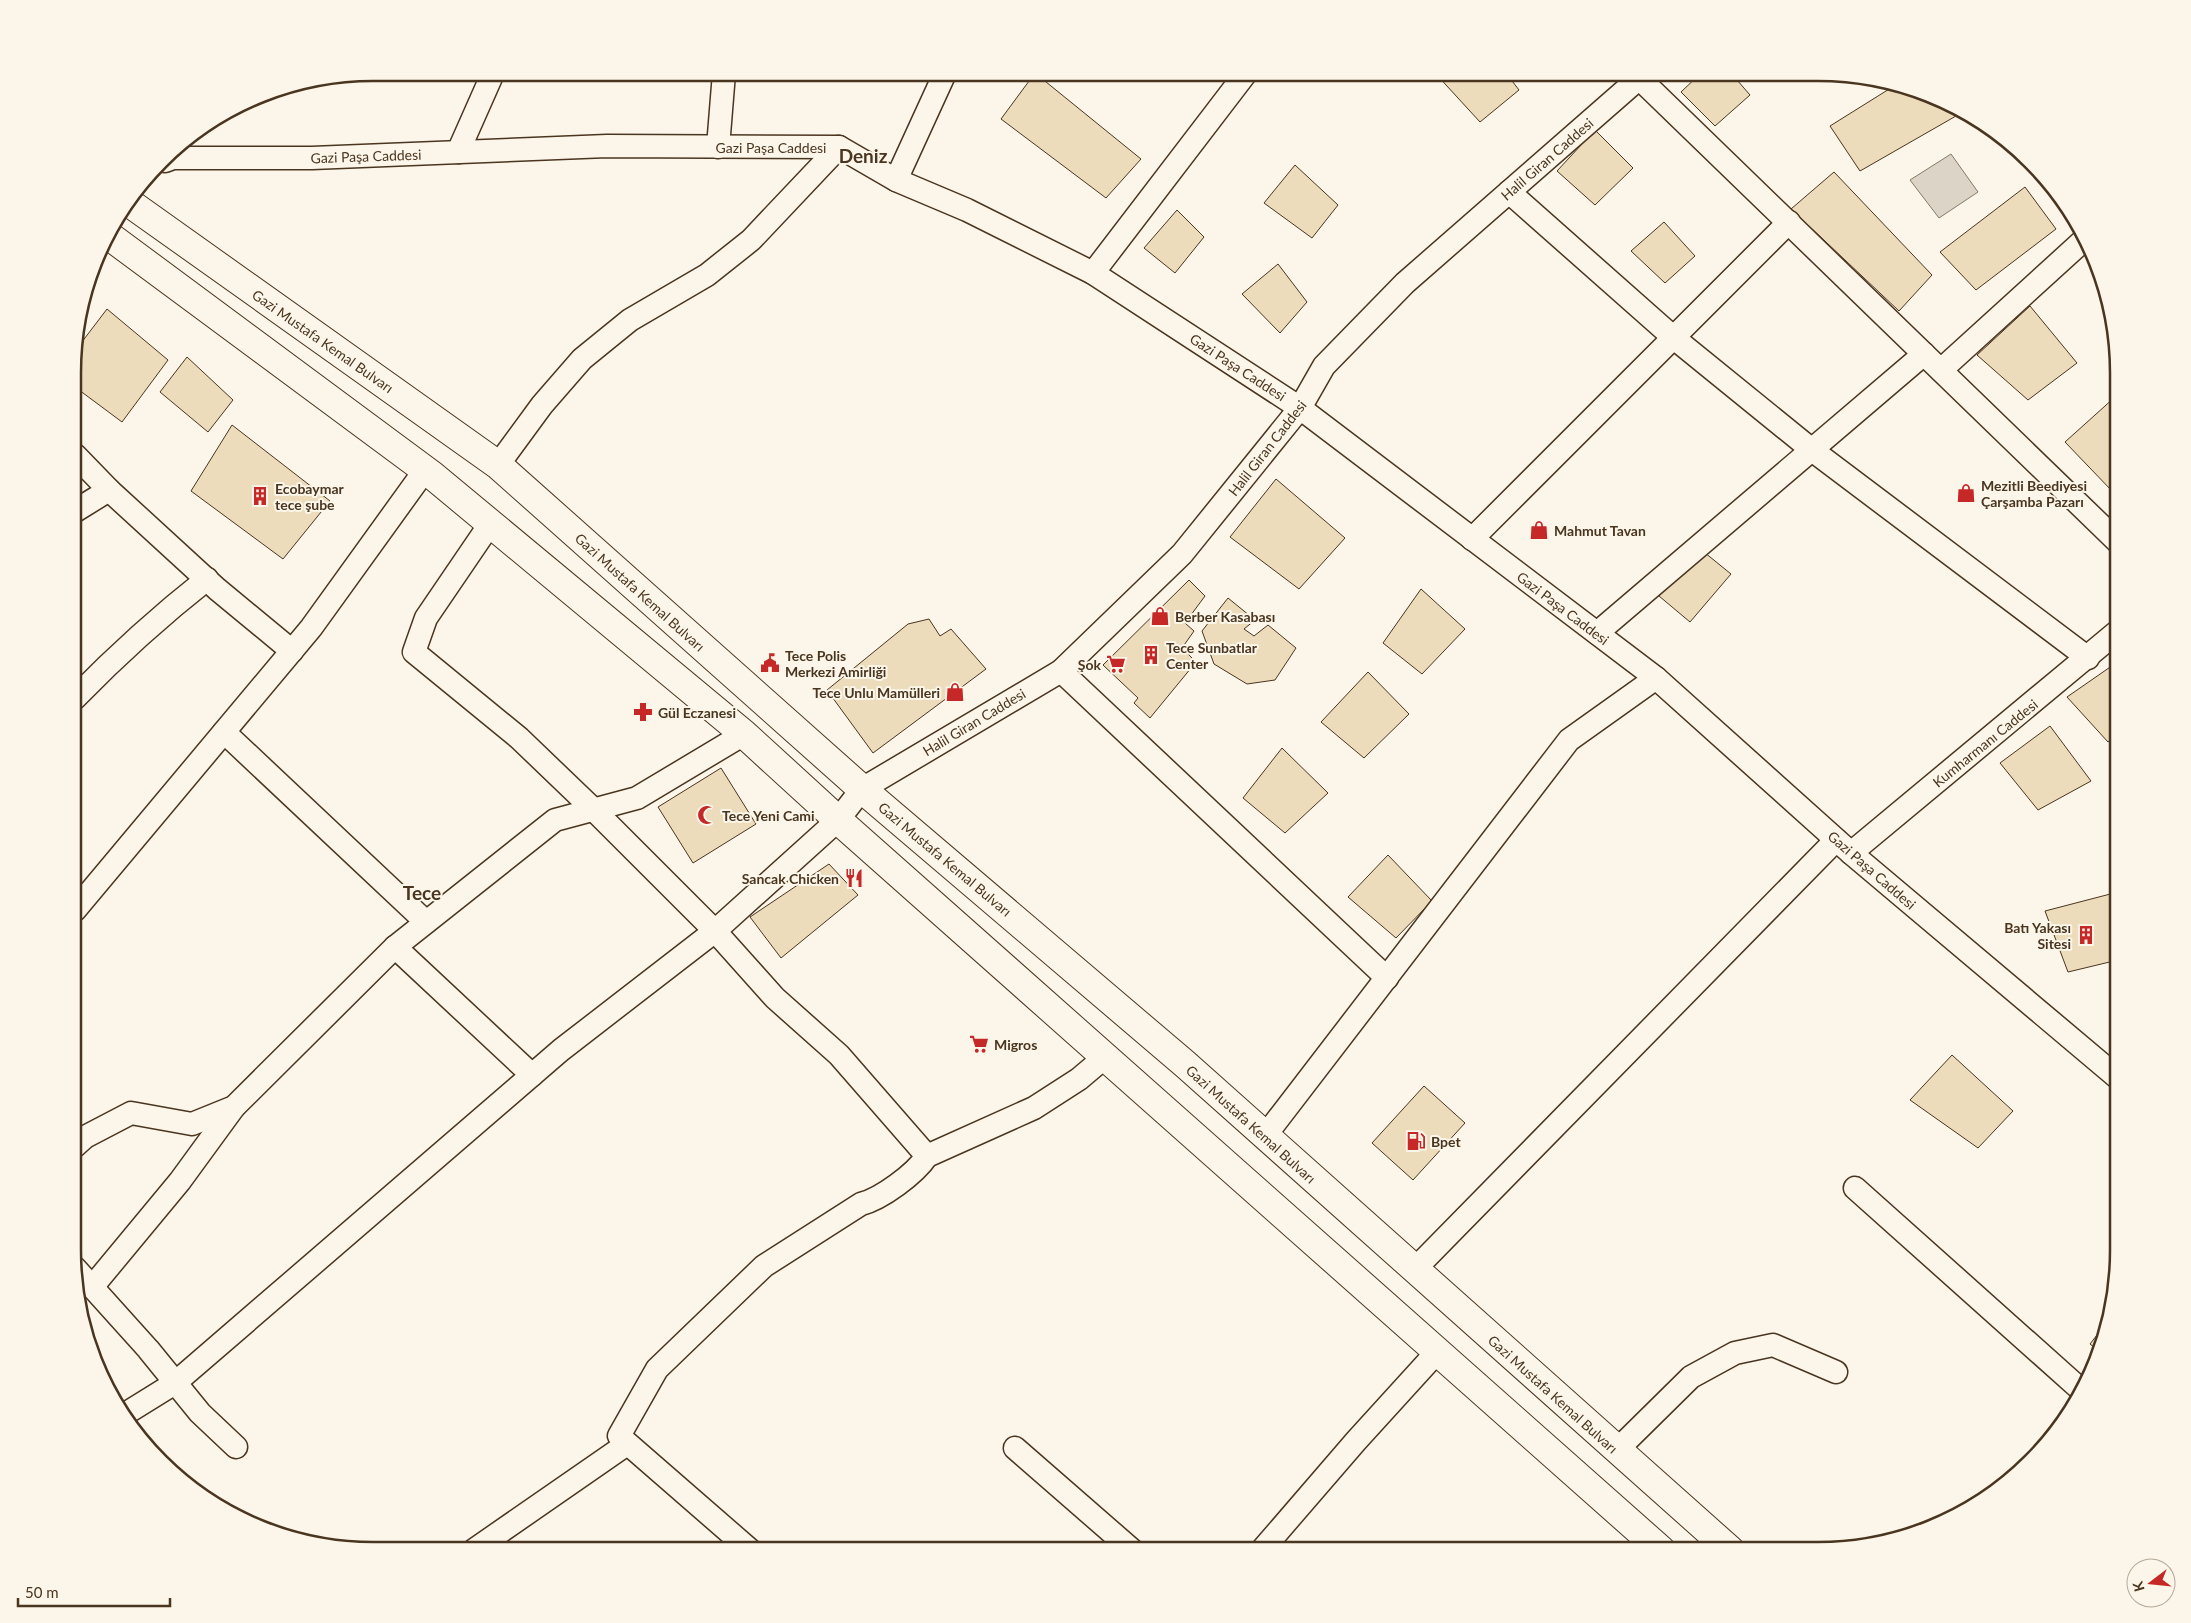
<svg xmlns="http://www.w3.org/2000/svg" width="2191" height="1623" font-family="Lato,sans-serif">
<rect width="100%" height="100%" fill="#fbf6e9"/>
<polygon fill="#dcd4c6" stroke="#887966" points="1951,154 1978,192 1939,218 1910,180"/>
<g fill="#ecdcbc" stroke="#4a3520">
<polygon points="1035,73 1141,159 1106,198 1001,119"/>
<polygon points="1435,73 1506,73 1519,90 1480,122"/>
<polygon points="1701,73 1731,73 1750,95 1715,126 1681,92"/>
<polygon points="1894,86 1933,95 1946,103 1956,116 1860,171 1830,126"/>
<polygon points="1595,130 1633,168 1595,205 1557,171"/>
<polygon points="1295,165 1338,205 1312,238 1264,203"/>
<polygon points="1834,172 1932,275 1899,311 1791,209"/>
<polygon points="2025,187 2056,229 1976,290 1940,252"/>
<polygon points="1177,210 1204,237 1175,273 1144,248"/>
<polygon points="1664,222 1695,256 1665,283 1631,251"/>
<polygon points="1278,264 1307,302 1280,333 1242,294"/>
<polygon points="2030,306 2077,363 2028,400 1977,355"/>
<polygon points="107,309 168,360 122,422 75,387 75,351"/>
<polygon points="187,357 233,400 208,432 160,392"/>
<polygon points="2115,397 2118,401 2118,486 2112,491 2065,442"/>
<polygon points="232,425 330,501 283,559 191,491"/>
<polygon points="1276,479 1345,538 1299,589 1230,537"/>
<polygon points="1699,548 1731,574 1690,622 1659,596"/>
<polygon points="1189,580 1205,596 1185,623 1194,631 1182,648 1196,662 1150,718 1134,703 1138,698 1103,665"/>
<polygon points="1421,589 1465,629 1422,674 1383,643"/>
<polygon points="1228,598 1255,620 1244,629 1254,636 1268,625 1296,648 1275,680 1247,684 1214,664 1202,631"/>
<polygon points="929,619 940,636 951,629 986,669 873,753 827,690 908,624"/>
<polygon points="2116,663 2118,666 2118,735 2108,742 2067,697"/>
<polygon points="1368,672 1409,714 1364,758 1321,722"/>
<polygon points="2050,726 2091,781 2038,810 2000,763"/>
<polygon points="1282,748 1328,793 1285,833 1243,798"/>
<polygon points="721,768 756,824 693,863 658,807"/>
<polygon points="1388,855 1432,901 1396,938 1348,897"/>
<polygon points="829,864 858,895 781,958 750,917"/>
<polygon points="2118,892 2118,960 2068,972 2045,911"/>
<polygon points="1952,1055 2013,1111 1978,1148 1910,1100"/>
<polygon points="1424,1086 1465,1123 1413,1180 1372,1143"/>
<polygon points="2107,1322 2102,1347 2100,1352 2090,1344"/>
</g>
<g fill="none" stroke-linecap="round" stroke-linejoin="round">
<g stroke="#4a3520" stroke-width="25">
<g id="minor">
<polyline points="1639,78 2118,542"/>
<polyline points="718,147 724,73"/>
<polyline points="458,152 493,73"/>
<polyline points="165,161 173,158 312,158 607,146 839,147 896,180 967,210 1093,273 1300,408 1656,678 1851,853 2118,1078"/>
<polyline points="896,180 945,73"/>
<polyline points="1509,192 1674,338 1812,450 2088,658"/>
<polyline points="1093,273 1246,73"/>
<polyline points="1941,370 2086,238"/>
<polyline points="75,455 109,490"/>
<polyline points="498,465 542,405 582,359 630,320 707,275 751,240 839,147"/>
<polyline points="75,511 109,490 217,589 292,651"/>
<polyline points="490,524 426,618 414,652 519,738 594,810 715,931 775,998 839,1055 927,1156"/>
<polyline points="1472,539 1789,222"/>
<polyline points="1597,633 1924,354"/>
<polyline points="1061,671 1387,978"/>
<path d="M75,698C117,655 160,616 207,579"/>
<polyline points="224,732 426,922"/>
<polyline points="1851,853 2118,631"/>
<polyline points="75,910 311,628 425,470"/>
<polyline points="395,947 532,1075"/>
<polyline points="1265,1136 1569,740 1656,678"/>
<polyline points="75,1146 85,1137 131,1113 192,1124 234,1107 395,947 555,820 637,798 744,734"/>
<polyline points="1855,1188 2080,1389"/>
<polyline points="75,1268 148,1349 200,1413 236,1447"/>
<polyline points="1414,1270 1836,840"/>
<polyline points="93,1286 180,1181 234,1107"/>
<polyline points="125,1414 175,1383 561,1050 715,931 838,820 862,789 1061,671 1182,554 1300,408 1324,366 1405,283 1645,73"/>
<polyline points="1015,1448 1132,1550"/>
<polyline points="1617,1450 1691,1377 1735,1353 1773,1345 1836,1372"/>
<polyline points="474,1550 627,1444"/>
<path d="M750,1550L619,1436L657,1369L764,1266L861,1204C881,1199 915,1174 927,1156L1034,1108L1079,1079L1105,1057"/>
<polyline points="1262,1550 1356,1441 1437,1352"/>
</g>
</g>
<g stroke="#4a3520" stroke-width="30">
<g id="highway">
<polyline points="131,204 498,465 862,789 1185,1064 1730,1550"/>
<polyline points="108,235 432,475 744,734 838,820 1661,1550"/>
</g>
</g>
<use href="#minor" stroke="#fbf6e9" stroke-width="22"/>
<use href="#highway" stroke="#fbf6e9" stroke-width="28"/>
</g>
<defs>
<g id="shop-bare" transform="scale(1.5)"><path d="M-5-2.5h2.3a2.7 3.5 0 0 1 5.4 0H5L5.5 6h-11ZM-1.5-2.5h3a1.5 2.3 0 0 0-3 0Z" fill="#c62828" stroke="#fbf6e9" stroke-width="2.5" paint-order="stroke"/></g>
<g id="building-bare" transform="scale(1.5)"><path d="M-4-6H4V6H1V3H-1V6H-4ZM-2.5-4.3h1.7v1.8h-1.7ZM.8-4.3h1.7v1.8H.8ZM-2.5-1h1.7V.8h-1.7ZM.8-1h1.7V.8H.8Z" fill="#c62828" stroke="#fbf6e9" stroke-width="2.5" paint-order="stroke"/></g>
<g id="civic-bare" transform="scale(1.5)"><path d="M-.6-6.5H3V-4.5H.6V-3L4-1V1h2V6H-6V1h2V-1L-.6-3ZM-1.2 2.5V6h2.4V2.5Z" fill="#c62828" stroke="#fbf6e9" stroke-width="2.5" paint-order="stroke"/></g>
<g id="supermarket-bare" transform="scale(1.5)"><path d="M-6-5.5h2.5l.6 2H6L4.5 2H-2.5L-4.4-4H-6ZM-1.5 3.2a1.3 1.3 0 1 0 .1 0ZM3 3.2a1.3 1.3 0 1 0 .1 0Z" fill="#c62828" stroke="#fbf6e9" stroke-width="2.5" paint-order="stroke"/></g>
<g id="pharmacy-bare" transform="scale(1.5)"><path d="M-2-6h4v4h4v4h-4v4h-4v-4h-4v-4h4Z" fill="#c62828" stroke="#fbf6e9" stroke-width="2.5" paint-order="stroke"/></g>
<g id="mosque-bare" transform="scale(1.5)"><path d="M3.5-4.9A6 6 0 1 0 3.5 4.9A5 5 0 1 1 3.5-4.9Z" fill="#c62828" stroke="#fbf6e9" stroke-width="2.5" paint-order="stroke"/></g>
<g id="restaurant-bare" transform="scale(1.5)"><path d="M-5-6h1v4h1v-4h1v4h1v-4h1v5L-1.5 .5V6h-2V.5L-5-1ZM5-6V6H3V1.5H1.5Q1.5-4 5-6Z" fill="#c62828" stroke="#fbf6e9" stroke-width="2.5" paint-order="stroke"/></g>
<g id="fuel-bare" transform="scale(1.5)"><path d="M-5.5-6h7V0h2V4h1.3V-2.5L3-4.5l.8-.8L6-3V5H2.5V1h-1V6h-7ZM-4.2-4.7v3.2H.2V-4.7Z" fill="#c62828" stroke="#fbf6e9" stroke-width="2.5" paint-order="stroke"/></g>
</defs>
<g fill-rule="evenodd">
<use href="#shop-bare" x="1966" y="493"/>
<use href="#building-bare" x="260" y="496"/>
<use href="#shop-bare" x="1539" y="530"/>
<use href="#shop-bare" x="1160" y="616"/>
<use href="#building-bare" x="1151" y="655"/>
<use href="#civic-bare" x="770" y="663"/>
<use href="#supermarket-bare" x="1116" y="664"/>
<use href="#shop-bare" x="955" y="692"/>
<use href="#pharmacy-bare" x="643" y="712"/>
<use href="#mosque-bare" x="707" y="815"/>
<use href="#restaurant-bare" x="854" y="878"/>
<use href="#building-bare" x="2086" y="935"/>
<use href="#supermarket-bare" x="979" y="1044"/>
<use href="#fuel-bare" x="1416" y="1141"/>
</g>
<g text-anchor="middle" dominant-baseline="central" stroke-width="4" stroke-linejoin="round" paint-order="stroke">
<g font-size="14" fill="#4a3520" stroke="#fbf6e9">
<text x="771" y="147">Gazi Paşa Caddesi</text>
<text transform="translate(366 156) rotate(-2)">Gazi Paşa Caddesi</text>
<text transform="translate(1547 159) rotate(-41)">Halil Giran Caddesi</text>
<text transform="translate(323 341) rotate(35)">Gazi Mustafa Kemal Bulvarı</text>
<text transform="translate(1238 367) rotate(33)">Gazi Paşa Caddesi</text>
<text transform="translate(1267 448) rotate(-52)">Halil Giran Caddesi</text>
<text transform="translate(640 592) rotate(42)">Gazi Mustafa Kemal Bulvarı</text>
<text transform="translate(1563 608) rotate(37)">Gazi Paşa Caddesi</text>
<text transform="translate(974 722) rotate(-31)">Halil Giran Caddesi</text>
<text transform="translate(1985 743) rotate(-39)">Kumharmanı Caddesi</text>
<text transform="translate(945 859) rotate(40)">Gazi Mustafa Kemal Bulvarı</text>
<text transform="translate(1872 870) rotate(41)">Gazi Paşa Caddesi</text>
<text transform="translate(1251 1124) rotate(42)">Gazi Mustafa Kemal Bulvarı</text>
<text transform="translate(1553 1394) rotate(42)">Gazi Mustafa Kemal Bulvarı</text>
</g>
<g font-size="14" font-weight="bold" fill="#4a3520" stroke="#fbf6e9" text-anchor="start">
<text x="1981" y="485">Mezitli Beediyesi<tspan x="1981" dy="16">Çarşamba Pazarı</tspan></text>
<text x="275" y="488">Ecobaymar<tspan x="275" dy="16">tece şube</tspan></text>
<text x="1554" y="530">Mahmut Tavan</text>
<text x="1175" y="616">Berber Kasabası</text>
<text x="1166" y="647">Tece Sunbatlar<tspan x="1166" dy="16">Center</tspan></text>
<text x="785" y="655">Tece Polis<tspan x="785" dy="16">Merkezi Amirliği</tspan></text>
<text x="1101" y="664" text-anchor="end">Şok</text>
<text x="940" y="692" text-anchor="end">Tece Unlu Mamülleri</text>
<text x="658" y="712">Gül Eczanesi</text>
<text x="722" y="815">Tece Yeni Cami</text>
<text x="839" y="878" text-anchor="end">Sancak Chicken</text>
<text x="2071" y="927" text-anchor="end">Batı Yakası<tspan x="2071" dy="16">Sitesi</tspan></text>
<text x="994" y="1044">Migros</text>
<text x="1431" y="1141">Bpet</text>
</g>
<g font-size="19" font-weight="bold" fill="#4a3520" stroke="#fbf6e9">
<text x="863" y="155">Deniz</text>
<text x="422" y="892">Tece</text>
</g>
</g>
<path d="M0 0H2191V1623H0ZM373 81H1818A292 292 0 0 1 2110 373V1250A292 292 0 0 1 1818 1542H373A292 292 0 0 1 81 1250V373A292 292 0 0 1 373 81Z" fill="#fbf6e9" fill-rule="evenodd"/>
<path fill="none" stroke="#4a3520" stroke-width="2.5" d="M373 81H1818A292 292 0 0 1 2110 373V1250A292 292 0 0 1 1818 1542H373A292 292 0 0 1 81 1250V373A292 292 0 0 1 373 81Z"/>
<g transform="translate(2151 1583) rotate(254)"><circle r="24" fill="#fbf6e9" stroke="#b4a999"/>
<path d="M0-4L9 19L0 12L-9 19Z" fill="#c62828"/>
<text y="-8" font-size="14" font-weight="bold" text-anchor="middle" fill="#4a3520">K</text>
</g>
<path d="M18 1598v8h152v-8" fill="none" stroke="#4a3520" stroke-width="2.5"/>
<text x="25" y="1598" font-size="15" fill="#4a3520" stroke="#fbf6e9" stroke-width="4" paint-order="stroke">50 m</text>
</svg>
